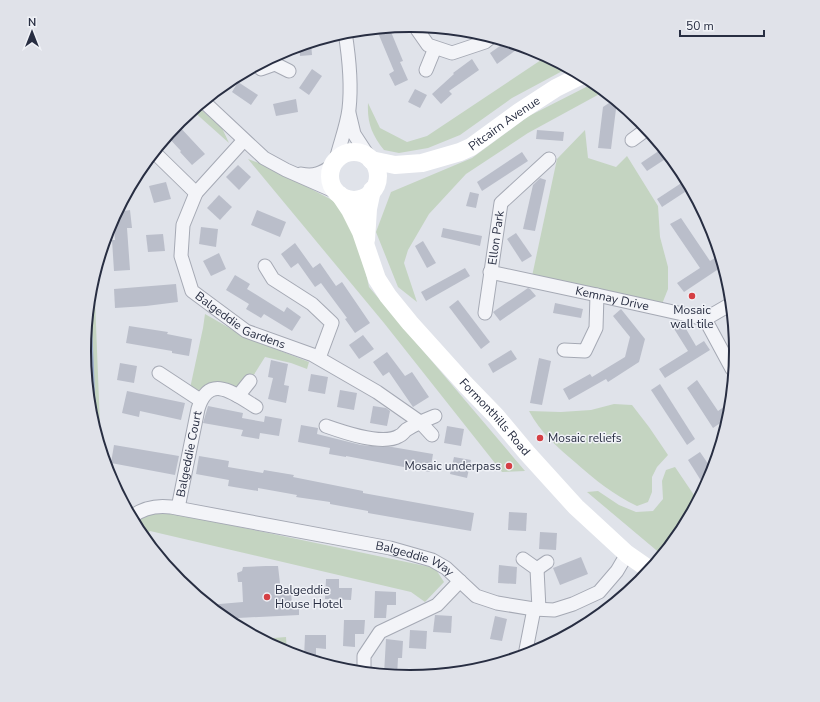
<svg xmlns="http://www.w3.org/2000/svg" width="820" height="702" font-family="'Nunito Sans',sans-serif">
<rect width="100%" height="100%" fill="#e0e3ea"/>
<g fill="#c4d4c1">
<path d="M547,56L568,68L512,98L460,135L428,148L399,153L384,150C372,135 367,123 368,103L380,128L407,142L427,136Z"/>
<polygon points="594,83 605,91 528,133 466,174 429,214 408,250 404,263 417,302 398,287 376,232 391,192 472,158 529,116"/>
<polygon points="197,106 222,128 229,143 192,110"/>
<polygon points="585,130 588,158 616,167 627,156 658,206 660,237 668,267 668,289 660,309 531,281 557,159"/>
<polygon points="248,159 267,166 336,202 360,245 369,287 525,471 502,472 384,323"/>
<polygon points="94,274 101,451 90,414 84,351 90,287"/>
<polygon points="205,314 247,338 309,362 307,369 291,363 265,357 250,381 238,396 189,393 203,328"/>
<path d="M614,404L632,405L649,427L668,455L657,467L652,477V492L648,502L637,506C614,495 595,480 576,463C557,447 541,433 529,411L561,412L591,410Z"/>
<polygon points="675,467 698,501 681,532 662,555 587,492 598,491 619,505 636,512 653,511 663,499 662,481 666,470"/>
<polygon points="168,512 435,568 444,582 425,602 411,592 150,531 143,537 133,522 145,514"/>
<polygon points="286,637 287,653 261,639"/>
</g>
<g fill="none" stroke-linecap="round" stroke-linejoin="round">
<polyline stroke="#9aaccc" stroke-width="3.5" points="89,296 95,431"/>
</g>
<g fill="#babeca">
<polygon points="389,27 403,61 400,62 408,80 395,86 389,74 394,71 376,28"/>
<polygon points="507,41 511,43 516,50 497,64 490,53"/>
<polygon points="311,42 312,55 300,56 299,46"/>
<polygon points="472,59 479,70 449,91 452,94 441,104 432,94 454,74 453,73"/>
<polygon points="312,69 322,76 309,95 299,88"/>
<polygon points="238,82 258,95 251,105 232,92"/>
<polygon points="415,89 427,95 420,108 408,102"/>
<polygon points="296,99 298,112 276,116 273,104"/>
<polygon points="615,99 622,105 616,109 611,149 598,148 603,107"/>
<polygon points="177,124 205,154 192,165 180,152 181,151 167,136"/>
<polygon points="537,130 564,132 563,141 536,139"/>
<polygon points="663,148 670,156 647,171 641,163"/>
<polygon points="522,152 528,161 482,191 477,182"/>
<polygon points="238,165 251,177 239,190 226,177"/>
<polygon points="540,178 546,180 535,231 523,229 533,185"/>
<polygon points="686,180 691,188 662,207 657,199"/>
<polygon points="166,182 171,199 154,203 149,186"/>
<polygon points="470,192 479,194 476,208 466,206"/>
<polygon points="219,195 232,207 220,220 207,208"/>
<polygon points="130,210 132,228 127,228 130,270 114,271 112,240 115,240 113,218 117,212"/>
<polygon points="257,210 286,222 280,237 251,225"/>
<polygon points="681,218 710,261 720,255 723,266 684,292 677,283 700,268 670,224"/>
<polygon points="201,227 218,229 216,247 199,244"/>
<polygon points="443,228 482,236 480,246 441,237"/>
<polygon points="516,233 532,256 522,262 507,239"/>
<polygon points="163,234 165,251 148,252 146,235"/>
<polygon points="423,241 436,263 427,268 415,246"/>
<polygon points="295,243 313,268 320,263 336,286 342,282 370,323 355,333 345,319 347,318 321,283 315,287 298,263 291,268 281,254"/>
<polygon points="219,253 226,269 211,276 203,261"/>
<polygon points="465,268 470,276 426,301 421,292"/>
<polygon points="235,275 250,284 247,289 284,312 287,307 301,317 292,331 264,314 261,318 246,309 249,304 226,290"/>
<polygon points="176,284 178,302 146,306 115,308 114,289"/>
<polygon points="528,288 530,289 536,296 500,321 493,312"/>
<polygon points="458,300 490,342 481,349 449,307"/>
<polygon points="555,303 583,309 581,318 553,313"/>
<polygon points="621,309 645,339 639,362 608,382 606,379 569,400 563,389 590,374 592,377 625,357 630,337 613,316"/>
<polygon points="676,321 682,322 696,346 704,341 710,350 665,378 659,369 688,351 671,324"/>
<polygon points="129,326 168,332 167,334 192,339 189,356 172,353 172,351 126,343"/>
<polygon points="363,335 374,349 359,359 349,345"/>
<polygon points="511,350 517,359 493,373 488,364"/>
<polygon points="387,352 405,376 412,372 429,397 413,407 389,372 383,376 373,362"/>
<polygon points="539,358 551,361 542,405 530,403"/>
<polygon points="271,360 288,364 284,385 289,386 286,403 268,399 273,378 268,377"/>
<polygon points="120,363 137,366 134,383 117,380"/>
<polygon points="311,374 328,377 325,394 308,391"/>
<polygon points="697,380 718,411 731,402 729,417 713,428 687,388"/>
<polygon points="660,384 695,439 687,445 651,390"/>
<polygon points="340,390 357,393 354,410 337,407"/>
<polygon points="127,391 185,403 181,420 140,411 139,417 122,413"/>
<polygon points="208,406 243,413 242,418 264,422 265,416 282,419 279,436 260,433 259,439 241,436 243,430 203,423"/>
<polygon points="373,406 386,408 390,411 387,426 370,423"/>
<polygon points="301,425 318,428 317,434 361,445 382,447 392,447 433,454 430,472 346,456 346,457 329,454 330,448 298,442"/>
<polygon points="447,426 464,429 461,446 444,443"/>
<polygon points="114,445 179,456 175,475 111,463"/>
<polygon points="700,452 713,471 705,487 688,460"/>
<polygon points="199,456 229,461 228,467 263,473 264,470 294,475 293,477 363,491 363,493 474,513 471,531 368,513 368,511 330,504 330,502 296,497 297,495 258,488 258,491 228,486 229,480 196,474"/>
<polygon points="454,457 471,460 467,478 450,474"/>
<polygon points="509,512 527,513 526,531 508,530"/>
<polygon points="540,532 557,533 556,550 539,549"/>
<polygon points="581,557 588,574 560,585 553,568"/>
<polygon points="499,565 517,567 516,584 498,583"/>
<polygon points="266,566 278,566 281,592 291,592 292,605 299,604 299,615 238,618 238,627 229,622 208,605 243,602 242,582 238,582 237,573 242,571 243,567"/>
<polygon points="326,579 339,579 339,588 352,588 351,600 325,599"/>
<polygon points="375,591 396,592 396,605 387,605 386,618 374,618"/>
<polygon points="435,615 452,616 451,633 433,632"/>
<polygon points="495,616 507,619 502,641 490,639"/>
<polygon points="344,620 365,620 364,634 355,634 355,647 343,646"/>
<polygon points="410,630 427,631 426,649 409,648"/>
<polygon points="305,635 326,635 326,649 316,648 316,662 304,658"/>
<polygon points="386,639 403,641 402,658 398,658 397,676 384,674"/>
</g>
<g fill="none" stroke-linecap="round" stroke-linejoin="round">
<g stroke="#a5a9b4" stroke-width="15">
<g id="street">
<polyline points="414,25 428,45 452,53 485,42 491,37"/>
<polyline points="261,69 275,64 289,71"/>
<polyline points="426,70 435,48"/>
<polyline points="203,101 264,158 286,170 336,192"/>
<polyline points="349,113 354,134 369,157"/>
<path id="s1" d="M244,140L196,193L183,225L181,256L192,291L246,331L313,355L377,392L420,422L432,435"/>
<polyline points="632,140 647,129"/>
<polyline points="154,152 196,193"/>
<path d="M336,160C340,143 347,126 349,109C352,83 349,57 345,32"/>
<path d="M301,174C314,177 322,173 332,166"/>
<polyline points="265,266 273,279 312,304 332,323 319,358"/>
<path id="s2" d="M490,272L597,295L705,319L731,304"/>
<path id="s3" d="M485,313L501,203L549,159"/>
<polyline points="705,319 732,369"/>
<polyline points="564,350 585,351 596,328 597,295"/>
<polyline points="159,373 200,400"/>
<polyline points="238,396 250,381"/>
<path d="M326,426C343,432 382,446 399,436C402,435 404,432 406,430C415,424 425,420 435,416"/>
<path id="s4" d="M178,508L198,409C209,372 235,394 256,407"/>
<path id="s5" d="M131,517C143,508 156,505 171,507L390,548L432,560L446,568L476,596L497,603L534,609L554,610L573,604L599,592L617,571L627,554"/>
<polyline points="523,559 537,569 539,609"/>
<polyline points="537,569 547,562"/>
<polyline points="525,655 534,609"/>
<polyline points="364,672 364,656 380,632 437,605 460,581"/>
</g>
</g>
<use href="#street" stroke="#f3f4f8" stroke-width="13"/>
<g stroke="#fff" stroke-width="18">
<circle cx="354" cy="176" r="24"/>
<path id="s6" d="M371,160L395,165L422,163L460,152L471,147L519,112L556,88L582,75"/>
<path id="s7" d="M340,195L350,210L361,232L377,279L388,296L410,323L465,384L496,416L527,453L576,507L627,554L650,570"/>
<polyline points="366,240 368,209 372,190"/>
</g>
</g>
<g fill="#d53f44" stroke="#f0f2f7" stroke-width="1.5">
<circle cx="692" cy="296" r="4"/>
<circle cx="540" cy="438" r="4"/>
<circle cx="509" cy="466" r="4"/>
<circle cx="267" cy="597" r="4"/>
</g>
<g text-anchor="middle" dominant-baseline="central" stroke-width="3" stroke-linejoin="round" paint-order="stroke">
<g font-size="12" fill="#282e42" stroke="#f0f2f7">
<text stroke="none"><textPath href="#s6" startOffset="144">Pitcairn Avenue</textPath></text>
<text stroke="none"><textPath href="#s3" startOffset="76">Ellon Park</textPath></text>
<text stroke="none"><textPath href="#s2" startOffset="125">Kemnay Drive</textPath></text>
<text stroke="none"><textPath href="#s1" startOffset="231">Balgeddie Gardens</textPath></text>
<text stroke="none"><textPath href="#s7" startOffset="274">Formonthills Road</textPath></text>
<text stroke="none"><textPath href="#s4" startOffset="55">Balgeddie Court</textPath></text>
<text stroke="none"><textPath href="#s5" startOffset="292">Balgeddie Way</textPath></text>
</g>
<g font-size="12" fill="#282e42" stroke="#f0f2f7" text-anchor="start">
<text x="692" y="310" text-anchor="middle">Mosaic<tspan x="692" dy="14">wall tile</tspan></text>
<text x="548" y="438">Mosaic reliefs</text>
<text x="501" y="466" text-anchor="end">Mosaic underpass</text>
<text x="275" y="590">Balgeddie<tspan x="275" dy="14">House Hotel</tspan></text>
</g>
</g>
<path d="M0 0H820V702H0ZM91 351a319 319 0 1 1 638 0a319 319 0 1 1-638 0Z" fill="#e0e2e9" fill-rule="evenodd"/>
<path fill="none" stroke="#282e42" stroke-width="2" d="M91 351a319 319 0 1 1 638 0a319 319 0 1 1-638 0Z"/>
<g transform="translate(32 32)" stroke="#f0f2f7" stroke-width="3" paint-order="stroke">
<path d="M0-3L7 15L0 10L-7 15Z" fill="#282e42"/>
<text y="-6" font-size="11" font-weight="bold" text-anchor="middle" fill="#282e42">N</text>
</g>
<path d="M680 30v6h84v-6" fill="none" stroke="#282e42" stroke-width="2"/>
<text x="686" y="30" font-size="12" fill="#282e42" stroke="#f0f2f7" stroke-width="3" paint-order="stroke">50 m</text>
</svg>
